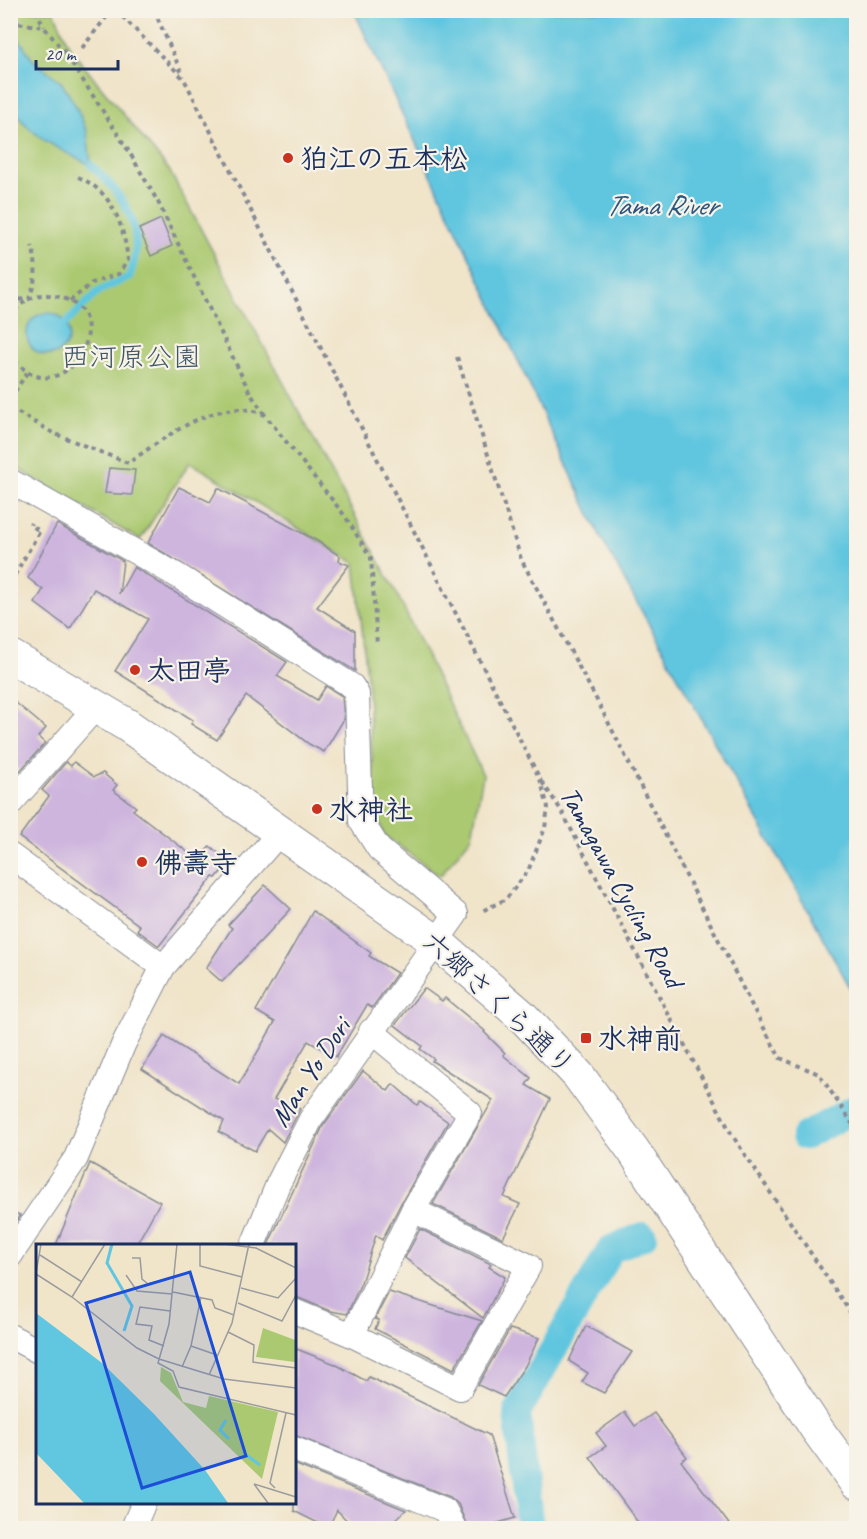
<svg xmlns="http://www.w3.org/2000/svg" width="867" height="1539" font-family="Caveat,'Klee One',sans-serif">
<rect width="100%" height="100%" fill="#f7f3e8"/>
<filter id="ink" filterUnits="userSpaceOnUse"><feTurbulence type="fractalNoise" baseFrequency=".0167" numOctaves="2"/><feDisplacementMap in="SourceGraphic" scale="12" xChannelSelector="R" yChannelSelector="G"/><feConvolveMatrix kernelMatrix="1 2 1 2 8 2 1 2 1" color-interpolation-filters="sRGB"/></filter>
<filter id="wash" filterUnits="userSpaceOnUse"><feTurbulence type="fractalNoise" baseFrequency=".008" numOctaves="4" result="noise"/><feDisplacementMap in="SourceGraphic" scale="24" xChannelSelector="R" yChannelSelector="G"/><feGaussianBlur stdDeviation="1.35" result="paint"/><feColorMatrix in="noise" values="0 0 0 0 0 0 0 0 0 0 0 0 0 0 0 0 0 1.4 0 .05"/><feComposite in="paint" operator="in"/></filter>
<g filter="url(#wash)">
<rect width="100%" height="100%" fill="#f0e4c9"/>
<polygon fill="#abc971" stroke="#637c68" stroke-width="1.5" points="11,11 54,11 71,50 169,170 398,596 483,775 472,836 440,876 384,835 375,809 367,676 355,563 190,462 140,540 11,465"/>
<g fill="#61c6df" stroke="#3e7a9e" stroke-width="1.5">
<polygon points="354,11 856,11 856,998 601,538"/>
<path d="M11,26L32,59L61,82L76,106L87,132L91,165C64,152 17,131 10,97C6,76 10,49 11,26Z"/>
<circle cx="48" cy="334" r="21"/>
</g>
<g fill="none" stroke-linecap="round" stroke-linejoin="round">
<path stroke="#61c6df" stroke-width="8" d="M66,323L99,291L129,277C148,230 125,196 91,165"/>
<g stroke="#61c6df" stroke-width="28">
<polyline points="805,1136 856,1108"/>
<polyline points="530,1528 517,1413 611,1249 643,1236"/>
</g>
</g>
<g id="blocks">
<g fill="#ceb5de">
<polygon points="161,219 172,246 151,256 139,229"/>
<polygon points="109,468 135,470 132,495 105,493"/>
<polygon points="179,487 210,502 218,488 317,541 340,556 339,561 349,565 317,607 355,631 355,671 148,543"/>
<polygon points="57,524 123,561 119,594 134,567 287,662 277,676 317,700 326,686 342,696 344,719 324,752 309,744 246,696 217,740 191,724 193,720 115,671 148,619 94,589 70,629 35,603 43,590 28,578"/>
<polygon points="10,698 46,728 38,737 45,743 20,771 10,762"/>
<polygon points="66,762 71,766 74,762 94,777 103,773 117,785 113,790 136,807 133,810 198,860 210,846 229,862 216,878 213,877 159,946 137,930 140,926 19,837 49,796 42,790"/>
<polygon points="265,885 291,909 222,982 206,968 232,928 228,925"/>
<polygon points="313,911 371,953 369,956 397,973 372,1008 367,1005 336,1057 308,1041 274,1099 300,1109 283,1142 268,1129 255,1151 219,1132 224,1121 142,1069 164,1036 239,1084 275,1022 256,1011"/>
<polygon points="424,988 442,1001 445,998 485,1031 484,1032 505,1053 503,1055 531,1078 526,1085 550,1099 504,1197 520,1204 503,1238 433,1204 493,1100 432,1061 434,1059 420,1049 422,1046 395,1025"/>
<polygon points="363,1071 388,1091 393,1084 417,1105 420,1102 448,1122 401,1203 382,1240 376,1235 361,1283 347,1314 330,1311 294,1296 294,1245 268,1245 323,1126"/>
<polygon points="90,1163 160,1202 136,1245 56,1245"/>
<polygon points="10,1211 20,1215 10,1230"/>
<polygon points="420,1229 491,1264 489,1267 505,1277 483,1318 405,1258"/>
<polygon points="389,1292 482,1321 454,1369 375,1329 379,1320 375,1319"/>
<polygon points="586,1326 632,1352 604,1393 582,1382 588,1373 569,1361"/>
<polygon points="510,1329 539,1338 525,1366 504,1397 478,1385"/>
<polygon points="294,1348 335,1364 366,1381 369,1377 489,1435 515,1518 481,1528 468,1528 458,1504 450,1497 294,1435"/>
<polygon points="625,1412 635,1426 654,1413 687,1457 681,1461 732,1528 642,1528 590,1457 606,1446 596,1433"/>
<polygon points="294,1464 406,1510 386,1528 354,1528 337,1510 328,1528 294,1511"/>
</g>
</g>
</g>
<g filter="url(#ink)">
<use href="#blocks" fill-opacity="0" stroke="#868a94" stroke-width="1.5"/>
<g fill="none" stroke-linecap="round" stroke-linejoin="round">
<g stroke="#868a94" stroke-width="26">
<g id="street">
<polyline points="10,481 178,576 352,686 357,694 361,821 379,849 456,914 311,1119 278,1184 253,1245"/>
<polyline points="10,804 96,707"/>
<polyline points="10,855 163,967"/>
<polyline points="10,1256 76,1158 124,1043 163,967 280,832"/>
<polyline points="294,1311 352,1335 460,1388 529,1266 413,1210 470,1113 371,1031"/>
<polyline points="352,1335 413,1210"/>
<polyline points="10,1336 38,1351"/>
<polyline points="294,1449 445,1510 454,1528"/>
<polyline points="133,1528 144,1502"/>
</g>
</g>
<g stroke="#868a94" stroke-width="35">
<polyline id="secondary" points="10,656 127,725 438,943 522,1016 578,1075 633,1150 816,1428 856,1483"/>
</g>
<g stroke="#868a94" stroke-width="4" stroke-dasharray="4.5 4.5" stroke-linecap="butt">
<polyline points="36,10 44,27"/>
<polyline points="116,10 184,79 540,779 548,807 545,828 528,871 506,899 480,912"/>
<polyline points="154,10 183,76"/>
<polyline points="10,22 44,27 66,54 128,150 158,202 250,393 265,415"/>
<polyline points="82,48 112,10"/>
<path d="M10,300L29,299C36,280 38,266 32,246"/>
<path d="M70,301L92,283L119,274L128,260C124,227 113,191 78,177"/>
<path d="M10,318C18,305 32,293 48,295C136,304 58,429 10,353"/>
<polyline points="457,357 521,559 600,706 750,1002 780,1058 819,1074 856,1129"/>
<polyline points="10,399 28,371"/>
<path d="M10,408L53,433L128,463C165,438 220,393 265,415L345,516L371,558L377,645"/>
<polyline points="10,583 40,531 30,525 31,523"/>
<polyline points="542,782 561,810 732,1135 856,1321"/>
</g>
<use href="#street" stroke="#fff" stroke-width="24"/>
<use href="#secondary" stroke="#fff" stroke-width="33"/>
</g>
</g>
<g fill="#c8321e" stroke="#f7f3e8" stroke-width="2">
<circle cx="288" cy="158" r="6"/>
<circle cx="135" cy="670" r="6"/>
<circle cx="317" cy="809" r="6"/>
<circle cx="142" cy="862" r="6"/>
<rect x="580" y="1032" width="12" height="12" rx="3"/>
</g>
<g text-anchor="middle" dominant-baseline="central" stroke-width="4.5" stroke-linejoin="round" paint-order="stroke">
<g font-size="28" font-weight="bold" fill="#1b2f5e" stroke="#f7f3e8" text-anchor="start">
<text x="300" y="158">狛江の五本松</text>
<text x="147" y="670">太田亭</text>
<text x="329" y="809">水神社</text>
<text x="154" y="862">佛壽寺</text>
<text x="598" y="1038">水神前</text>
</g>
<g font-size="28" fill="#3f5663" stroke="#f7f3e8">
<text x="131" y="356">西河原公園</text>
</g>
<g font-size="28" fill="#1b2f5e" stroke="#f7f3e8">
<text transform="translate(622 887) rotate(61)">Tamagawa Cycling Road</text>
<text transform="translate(499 1003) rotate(43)">六郷さくら通り</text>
<text transform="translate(310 1072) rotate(-57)">Man Yo Dori</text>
</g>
<g font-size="30" font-style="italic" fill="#2c557e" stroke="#f7f3e8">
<text x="661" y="205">Tama River</text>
</g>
</g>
<g transform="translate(36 1244)">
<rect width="260" height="260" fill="#f0e4c9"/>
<path d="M227,84L259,96V118L220,113ZM125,123L135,129L147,158L170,164L173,152L242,168L226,235L124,137Z" fill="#abc971"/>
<path d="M0,69L66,119L118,170L169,226L192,259H48L0,209Z" fill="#61c6df"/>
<path fill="none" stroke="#61c6df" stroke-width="3" d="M76,0L71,19L96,62L88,87M190,176L184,186L193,195M209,210L224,221"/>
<path fill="none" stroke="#9b9c9e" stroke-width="1.5" d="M141,0L133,80L122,119L137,127L143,143L260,171M164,0V22L206,33M188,0L220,4L260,24M4,11L46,38M96,14H104L106,35L112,40L138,33M0,29L5,0M0,30L36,53L101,104L123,115L188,135L260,144M90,31L101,47L136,50M205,44L242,54L260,34M137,48L176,56L179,64L198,71M36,53L69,0M202,59L246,77L260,51M192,88L218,101L217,118L260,124M128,102L113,96L116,82L100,80L104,63L134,67M155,102L181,111M146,123L155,102L165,53M173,131L196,79L213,0M218,240L260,253M218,240L232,259M239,244L234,239L250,169"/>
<path fill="#1d4ed8" fill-opacity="0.15" stroke="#1d4ed8" stroke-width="3" d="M154,28L210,212L106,244L50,59Z"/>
<rect width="260" height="260" fill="none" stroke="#1b2f5e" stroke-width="3"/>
</g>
<rect width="867" height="1539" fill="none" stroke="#f7f3e8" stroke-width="36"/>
<path d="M36 60v9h82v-9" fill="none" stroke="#1b2f5e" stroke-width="3"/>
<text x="45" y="60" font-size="18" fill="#1b2f5e" stroke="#f7f3e8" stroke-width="4.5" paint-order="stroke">20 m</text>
</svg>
